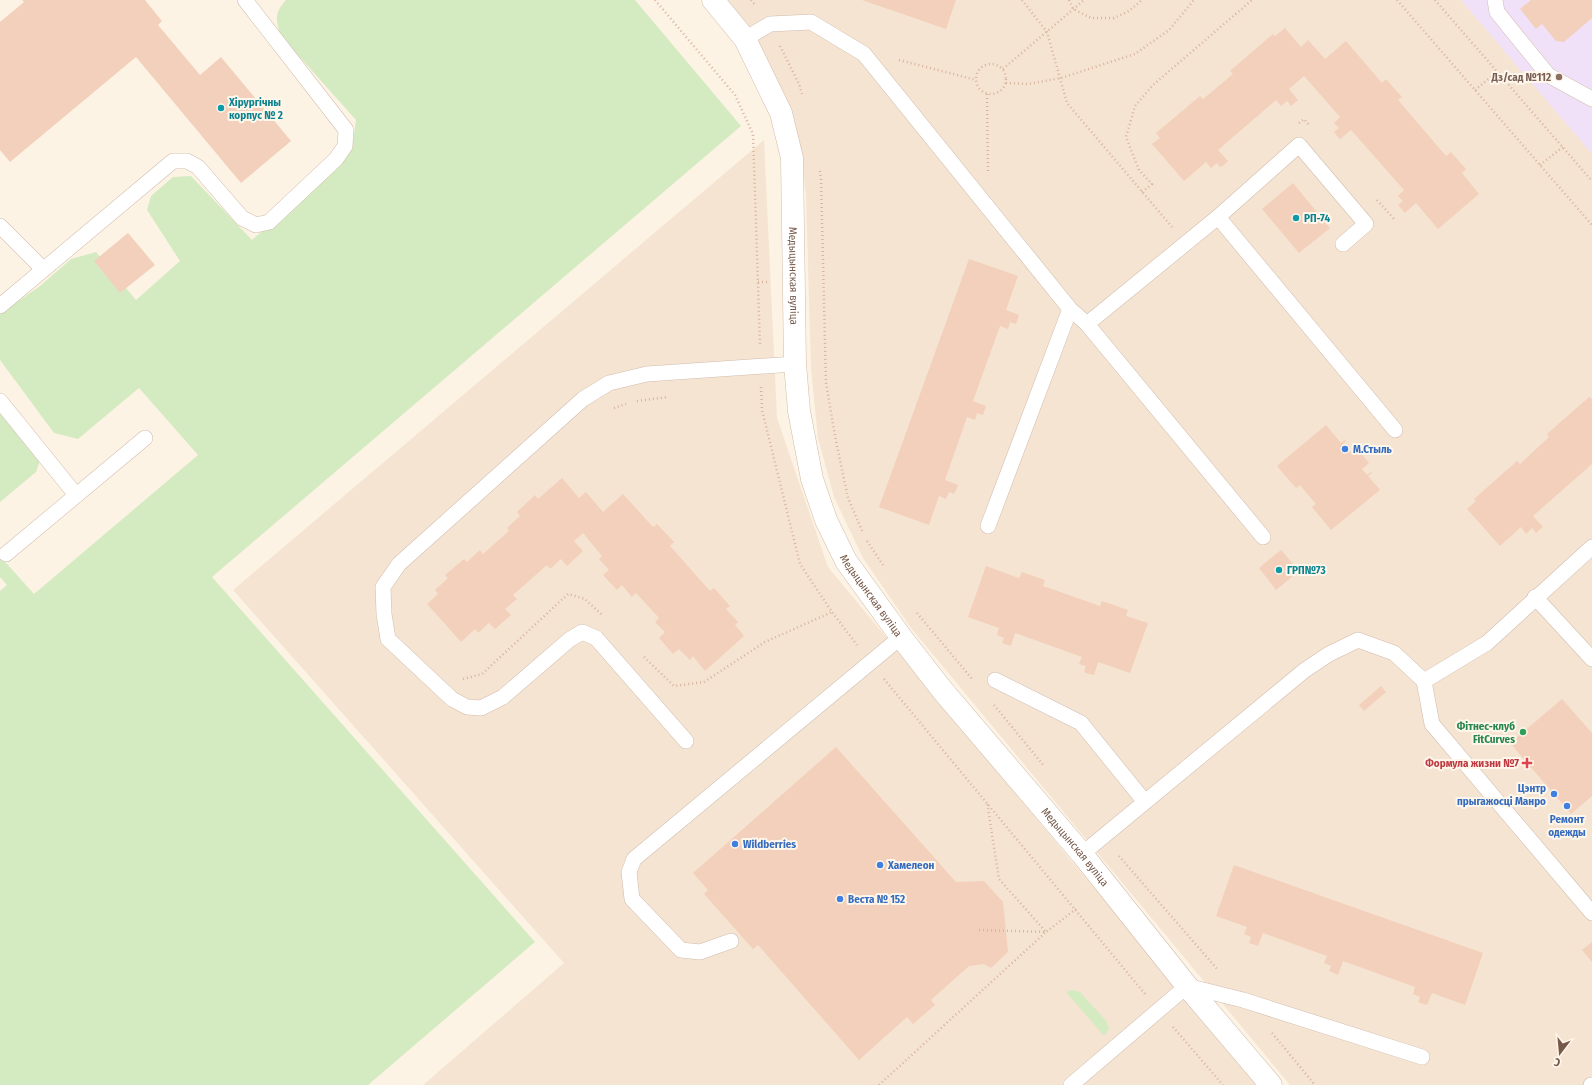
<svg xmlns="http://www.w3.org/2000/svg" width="1592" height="1085" font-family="'Fira Sans Condensed',sans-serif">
<rect width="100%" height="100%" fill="#fdf3e4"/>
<g fill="#f5e4d2">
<polygon points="725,0 1592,0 1592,1085 1290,1085 911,628 863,558 834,497 818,438 811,369 806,195 799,140"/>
<polygon points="764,140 777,418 828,567 1257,1085 423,1085 564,963 233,590"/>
</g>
<polygon fill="#f0e1f9" points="1461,0 1592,0 1592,154"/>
<g fill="#d4ebc2">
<path d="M286,0H635L741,126L212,577L535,942L368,1085H0V591L7,585L0,577V556L34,594L198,455L139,388L78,439L54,433L0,360V314L40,286L71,259L96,252L136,300L180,261L147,210L151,196L173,177L191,176L252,240L338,164L352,147L356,120L280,35C276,19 274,13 286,0Z"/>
<polygon points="0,412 41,458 36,472 0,502"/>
<polygon points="1072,990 1080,992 1107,1022 1109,1029 1104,1036 1066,992"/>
</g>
<g fill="#f3d0bb">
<polygon points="22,0 145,0 162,21 158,25 200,75 221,57 291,141 241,183 136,57 10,162 0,150 0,22 24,2"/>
<polygon points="862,0 956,0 946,29"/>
<polygon points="1531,0 1592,0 1592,18 1564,42 1556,41 1542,24 1536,29 1520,9"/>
<polygon points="1285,28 1301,47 1308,40 1325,59 1346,41 1382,83 1386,79 1402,97 1398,100 1446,156 1451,152 1466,169 1462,173 1479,194 1438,229 1416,203 1405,213 1398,205 1403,201 1398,196 1404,190 1351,130 1340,139 1337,136 1334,132 1339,128 1334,123 1340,117 1304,76 1289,89 1298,100 1291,106 1287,101 1281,106 1276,100 1218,150 1228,161 1224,165 1220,167 1217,163 1211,168 1206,162 1184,181 1152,144 1160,138 1156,133 1200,96 1203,99 1233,74 1230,71 1273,34 1275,36"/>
<polygon points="1293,183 1330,228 1299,253 1262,209"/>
<polygon points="128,233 155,265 120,293 94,261"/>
<polygon points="969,259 1018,276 1006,310 1019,315 1016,324 1010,322 1008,329 1000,326 973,401 986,406 983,415 977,413 975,420 967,417 945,480 958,485 956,490 954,494 949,492 946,499 939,496 929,525 879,507"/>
<polygon points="1589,397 1592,399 1592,464 1533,516 1543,527 1539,530 1536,533 1532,528 1526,534 1521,527 1500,546 1467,509 1476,501 1474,499 1517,461 1520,464 1549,437 1547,434"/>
<polygon points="1326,425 1341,443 1345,440 1346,441 1342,445 1349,453 1356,447 1369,463 1362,469 1367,475 1371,472 1372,473 1368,476 1380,490 1331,530 1312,507 1316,504 1300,485 1296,488 1277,466"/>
<polygon points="562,478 579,498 586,492 603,512 623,494 653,527 657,524 674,542 670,546 710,591 714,588 730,606 726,609 738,622 735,625 744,636 705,671 693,656 690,660 679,649 673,654 659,638 665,632 655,622 659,618 636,593 632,597 622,585 617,590 603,575 609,570 599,559 602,556 583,533 574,541 583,551 567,566 561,559 550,569 547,565 513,595 517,599 505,609 511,615 495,629 489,623 478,633 475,629 461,642 427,604 438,594 435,590 448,578 445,575 464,559 467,562 480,550 483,554 509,531 507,528 520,516 517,512 535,495 538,499"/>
<polygon points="1281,550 1299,571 1276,590 1259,568"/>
<polygon points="986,566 1019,578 1022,572 1045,580 1043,586 1100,606 1102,601 1128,610 1126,616 1148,623 1130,673 1098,662 1094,675 1089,674 1084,672 1086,666 1079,664 1082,657 1015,633 1011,646 1002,643 1004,638 997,635 999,628 968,617"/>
<polygon points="1381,686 1386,692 1364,711 1359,705"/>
<polygon points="1562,699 1592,733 1592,796 1571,814 1510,743"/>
<polygon points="836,747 956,882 984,881 1003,902 1008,952 991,968 984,964 969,966 931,1000 935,1005 913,1024 907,1017 859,1060 758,945 753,949 704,894 708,890 693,873"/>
<polygon points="1234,865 1483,953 1465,1005 1432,993 1427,1005 1423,1004 1418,1002 1420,997 1413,994 1415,987 1343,961 1338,975 1329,971 1331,966 1324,963 1327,956 1263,933 1258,946 1249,943 1251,937 1244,934 1247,927 1216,916"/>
<polygon points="1592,942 1592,962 1582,950"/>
</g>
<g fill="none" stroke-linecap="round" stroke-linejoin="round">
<g stroke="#d1bcad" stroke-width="16">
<g id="lane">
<polyline points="1495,0 1497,12 1548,75 1592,99"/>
<polyline points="745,39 770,24 811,22 864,54 1070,309 1087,324 1263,537"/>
<polyline points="1218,217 1395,430"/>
<polyline points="0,226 43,269"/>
<polyline points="0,306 173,161 187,161 198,167 242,218 256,225 269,222 336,159 345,146 346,130 245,0"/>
<polyline points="1087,324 1218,217 1299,145 1366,224 1343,244"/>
<polyline points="0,401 76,495"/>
<polyline points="988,526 1070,309"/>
<polyline points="6,554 145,438"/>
<polyline points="1535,597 1592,659"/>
<polyline points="995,680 1081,723 1145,802"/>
<polyline points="1424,681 1487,643 1592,547"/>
<polyline points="686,741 596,638 582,632 569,640 503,697 481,708 467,707 452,699 388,639 384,614 383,587 399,564 583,399 609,383 647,374 795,364"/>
<polyline points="1082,854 1305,670 1329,654 1358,640 1394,653 1424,681 1432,724 1592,913"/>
<polyline points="731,941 700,952 681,950 632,899 629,872 634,859 901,637"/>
<polyline points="1071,1085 1187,986 1243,1000 1422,1057"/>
<polyline points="1591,1085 1592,1085"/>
</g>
</g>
<g stroke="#d1bcad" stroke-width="23">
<g id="street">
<path id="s1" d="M713,0L745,39L781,113L792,158L795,364L799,411L812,479L826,520L846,561L901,637L943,691L1082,854L1187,986L1271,1085"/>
</g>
</g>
<g stroke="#d8b39e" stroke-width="2.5" stroke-dasharray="1 3" stroke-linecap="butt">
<polyline points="655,0 735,95 753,134 760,344"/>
<polyline points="751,0 756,6"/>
<polyline points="1022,0 1047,32 1067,103 1172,227"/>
<polyline points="1069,0 1073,9 1091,18 1114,18 1129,11 1142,0"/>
<polyline points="1397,0 1592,225"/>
<polyline points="1435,0 1592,181"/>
<polyline points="780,46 799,84 802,94"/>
<polyline points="899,60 976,80"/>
<circle cx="991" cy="79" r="15"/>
<polyline points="1003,69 1084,0"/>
<polyline points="1006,83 1028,84 1061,78 1135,54 1169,30 1194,0"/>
<polyline points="1475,90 1497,72"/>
<polyline points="987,94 988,171"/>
<polyline points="1299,123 1304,119 1309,125"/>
<polyline points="1540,165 1563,147"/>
<polyline points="820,171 821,179 826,383 836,441 848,498 863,533"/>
<polyline points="1142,192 1152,184 1139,170 1126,137 1135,106 1153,85 1252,0"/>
<polyline points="1377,200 1394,219"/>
<polyline points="758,282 768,282"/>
<polyline points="761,387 762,410 800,564 832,612 857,645"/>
<polyline points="637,401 668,397"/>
<polyline points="614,408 626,404"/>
<polyline points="867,541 883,565"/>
<polyline points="917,613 973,680"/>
<polyline points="644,657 674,686 704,682 765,642 832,612"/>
<polyline points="463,679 482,674 568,594 585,599 602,615"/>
<polyline points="884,679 1145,994"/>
<polyline points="994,705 1044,766"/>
<polyline points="1119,856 1218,970"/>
<polyline points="979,930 1046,932 1076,909"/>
<polyline points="1173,1027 1223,1085"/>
<polyline points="1272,1033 1315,1085"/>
<polyline points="879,1085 1046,932 999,879 987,802"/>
</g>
<use href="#lane" stroke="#fff" stroke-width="15"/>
<use href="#street" stroke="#fff" stroke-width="22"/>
</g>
<circle fill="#8d6e63" stroke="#fff7eb" stroke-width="1.5" cx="1559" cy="77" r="4"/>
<g fill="#0f9aa8" stroke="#fff7eb" stroke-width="1.5">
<circle cx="221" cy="108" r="4"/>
<circle cx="1296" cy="218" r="4"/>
<circle cx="1279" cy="570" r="4"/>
</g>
<g fill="#3f7fe0" stroke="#fff7eb" stroke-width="1.5">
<circle cx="1345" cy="449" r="4"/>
<circle cx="1554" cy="794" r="4"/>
<circle cx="1567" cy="806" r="4"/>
<circle cx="735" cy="844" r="4"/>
<circle cx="880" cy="865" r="4"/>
<circle cx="840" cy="899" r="4"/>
</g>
<circle fill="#2e9e5b" stroke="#fff7eb" stroke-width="1.5" cx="1523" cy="732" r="4"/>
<path fill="#e0444e" stroke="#fff7eb" stroke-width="1.5" d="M1525 757h4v4h4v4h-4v4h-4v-4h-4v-4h4z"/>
<g text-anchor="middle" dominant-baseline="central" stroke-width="4" stroke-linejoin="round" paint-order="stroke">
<g font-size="11" font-weight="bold" fill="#785e54" stroke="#fff7eb" text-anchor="end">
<text x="1551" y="77">Дз/сад №112</text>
</g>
<g font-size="11" font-weight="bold" fill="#0d838f" stroke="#fff7eb" text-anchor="start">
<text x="229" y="102">Хірургічны<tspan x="229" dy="13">корпус № 2</tspan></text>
<text x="1304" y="218">РП-74</text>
<text x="1287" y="570">ГРП№73</text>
</g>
<g font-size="11" fill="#765849" stroke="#fff7eb">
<text stroke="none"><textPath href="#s1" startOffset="297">Медыцынская вуліца</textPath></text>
<text stroke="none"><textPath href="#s1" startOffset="633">Медыцынская вуліца</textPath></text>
<text stroke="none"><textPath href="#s1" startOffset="957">Медыцынская вуліца</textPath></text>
</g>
<g font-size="11" font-weight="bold" fill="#366cbe" stroke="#fff7eb" text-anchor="start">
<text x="1353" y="449">М.Стыль</text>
<text x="1546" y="788" text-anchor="end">Цэнтр<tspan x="1546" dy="13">прыгажосці Манро</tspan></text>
<text x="1567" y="819" text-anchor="middle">Ремонт<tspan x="1567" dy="13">одежды</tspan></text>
<text x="743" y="844">Wildberries</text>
<text x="888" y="865">Хамелеон</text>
<text x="848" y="899">Веста № 152</text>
</g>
<g font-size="11" font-weight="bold" fill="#27864d" stroke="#fff7eb" text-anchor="end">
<text x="1515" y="726">Фітнес-клуб<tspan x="1515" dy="13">FitCurves</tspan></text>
</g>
<g font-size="11" font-weight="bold" fill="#be3a42" stroke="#fff7eb" text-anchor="end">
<text x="1519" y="763">Формула жизни №7</text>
</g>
</g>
<g transform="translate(1560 1053) rotate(196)" stroke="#fff7eb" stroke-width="3" paint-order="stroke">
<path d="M0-3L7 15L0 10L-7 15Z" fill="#765849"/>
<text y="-6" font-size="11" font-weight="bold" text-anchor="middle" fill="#765849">С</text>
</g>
</svg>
